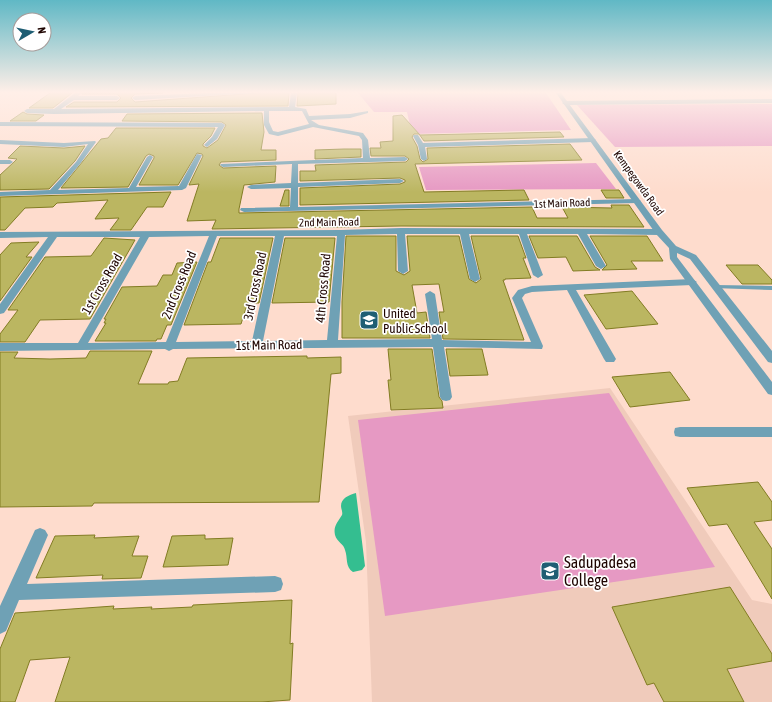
<svg xmlns="http://www.w3.org/2000/svg" width="772" height="702" font-family="'Asap Condensed',sans-serif">
<rect width="100%" height="100%" fill="#fedccd"/>
<polygon fill="#f0cbbb" points="610,388 752,600 772,604 772,702 372,702 366,542 348,416"/>
<g fill="#e699c3">
<polygon points="358,93 546,93 571,130 412,134 407,112 374,112"/>
<polygon points="772,104 772,146 615,147 577,105"/>
<polygon points="596,163 616,189 426,190 419,167"/>
<polygon points="609,393 715,567 385,616 358,420"/>
</g>
<path fill="#34be90" d="M356,493L365,566L362,570L353,572C345,567 348,558 345,550C344,544 337,542 335,535C333,526 338,522 342,515C343,512 341,509 341,506C341,498 349,495 356,493Z"/>
<g fill="#bbb661" stroke="#827c23">
<polygon points="50,93 72,93 53,108 29,108"/>
<polygon points="82,93 163,93 135,94 131,98 135,102 258,93 289,93 288,106 66,107 74,102 117,102 121,98 117,94 82,94"/>
<polygon points="298,93 336,93 336,104 297,106"/>
<polygon points="23,112 27,114 44,115 36,121 10,121"/>
<polygon points="262,113 264,132 261,150 276,150 276,160 221,162 219,165 223,168 276,166 275,182 244,185 239,209 239,213 532,207 537,218 568,218 562,207 612,208 611,205 629,205 644,227 401,226 212,229 216,220 187,221 199,184 189,185 203,156 202,154 197,153 178,185 139,185 154,158 154,156 149,154 146,156 128,187 61,188 101,139 108,138 116,128 215,128 211,136 203,144 203,146 207,148 218,140 226,125 222,122 122,121 127,114"/>
<polygon points="402,115 420,135 560,132 564,137 424,141 419,134 414,134 412,137 417,146 420,159 423,162 428,159 427,148 570,144 582,160 415,164 424,192 524,190 529,200 300,205 300,188 400,184 405,182 405,180 400,178 300,181 300,171 316,171 315,165 406,162 409,159 405,156 371,156 370,148 381,148 380,142 393,141 393,116"/>
<polygon points="20,146 64,148 85,146 75,161 49,189 0,190 0,175 14,162 17,159 8,158"/>
<polygon points="344,149 361,149 361,157 315,159 315,150"/>
<polygon points="285,190 289,190 289,206 280,206"/>
<polygon points="601,190 619,190 624,198 606,198"/>
<polygon points="171,192 163,207 147,207 131,230 110,230 119,218 95,219 108,200 57,203 53,207 25,208 5,230 0,230 0,197"/>
<polygon points="346,236 396,236 396,271 404,275 410,271 407,236 459,236 469,279 476,283 481,279 471,236 518,236 526,258 523,258 531,278 505,279 505,280 503,280 524,340 443,339 439,312 444,312 439,284 412,285 417,313 426,312 430,338 342,338 342,302"/>
<polygon points="529,236 577,236 595,267 600,270 573,271 566,257 538,258"/>
<polygon points="590,236 647,236 663,261 631,261 637,269 602,270 607,265"/>
<polygon points="104,238 135,240 90,319 40,320 25,342 0,342 0,334 18,310 8,310 45,257 91,256"/>
<polygon points="220,238 273,238 259,303 252,303 251,308 246,308 241,324 184,325 208,262 211,262"/>
<polygon points="285,238 335,238 329,302 272,303"/>
<polygon points="39,242 26,257 32,257 0,301 0,255 11,243"/>
<polygon points="197,262 171,325 167,325 161,339 157,339 156,341 95,341 106,323 104,323 106,319 104,319 122,287 157,286 163,275 172,275 177,263"/>
<polygon points="726,265 758,265 772,280 772,284 742,284"/>
<polygon points="632,291 658,324 606,329 584,295"/>
<polygon points="388,349 432,349 439,397 442,401 443,408 391,410 388,380 391,380"/>
<polygon points="446,349 482,349 488,375 450,376"/>
<polygon points="90,351 152,351 138,384 168,384 169,382 178,381 187,358 307,356 307,358 341,357 341,373 331,374 319,502 94,503 92,506 0,507 0,352 18,352 14,358 50,359 86,358"/>
<polygon points="670,372 690,400 630,407 612,377"/>
<polygon points="758,482 772,502 772,520 754,522 772,549 772,599 727,524 709,526 687,488"/>
<polygon points="95,535 94,538 139,536 132,556 148,556 141,578 102,579 103,575 36,578 55,536"/>
<polygon points="205,535 205,539 233,538 228,565 163,567 172,536"/>
<polygon points="730,587 772,654 772,661 727,669 744,702 664,702 654,683 647,685 612,607"/>
<polygon points="292,600 290,644 293,643 290,700 261,702 55,702 70,657 30,660 15,702 0,702 0,649 15,613 114,606 113,609 152,607 151,609 192,607 193,605"/>
</g>
<g fill="none" stroke-linecap="round" stroke-linejoin="round">
<polygon fill="#6fa1b5" fill-rule="evenodd" points="715,285 772,286 772,290 713,288 712,287 713,286"/>
<g fill="#6fa1b5" fill-rule="evenodd">
<path d="M75,93H81L78,96H117L120,98L117,100H74L61,109L289,107L291,93H297L295,107L306,109L309,116L350,114L368,111V113L350,118L311,120L319,125L363,133L368,140L370,158L405,157L408,159L405,161L298,164V183L400,179L404,181L400,183L298,187V207L637,199L641,201L637,203L244,212L240,210L241,208L290,207L291,188L251,189L247,187L251,185L291,183L292,164L223,167L220,165L221,164L363,158L362,140L359,136L313,127L278,136L269,134L264,125V111L54,114L27,113L24,111L27,109H54ZM269,111H302L309,124L278,132L273,131L269,122Z"/>
<polygon points="208,93 257,93 135,100 132,98 135,96"/>
<polygon points="772,99 772,103 565,105 562,103 565,101"/>
<polygon points="0,122 222,123 225,125 217,139 207,147 204,145 212,137 218,127 0,126"/>
<polygon points="414,135 418,135 423,143 593,138 596,140 593,142 425,147 427,159 424,161 421,159 418,145 413,136"/>
<polygon points="0,140 64,143 95,141 96,142 80,164 58,190 129,188 147,157 150,155 153,157 136,187 179,186 197,154 202,155 186,188 182,190 0,196 0,192 50,190 76,162 88,144 64,147 0,144"/>
<polygon points="0,160 10,160 13,162 10,164 0,164"/>
<path d="M401,228L659,229L663,232L659,235L587,234L606,266L601,269L596,266L578,234H527L543,275L538,278L533,275L519,234H469L480,279L475,282L470,279L460,234H405L408,271L403,274L398,271L397,234L345,235L338,340L432,339L425,294L430,291L435,294L442,340L531,342L512,298L518,290L532,286L692,279L697,282L692,285L576,290L616,359L614,362H606L604,359L567,290L532,292L525,294L522,298L543,346L542,349L444,347L452,397L450,400L446,401L442,400L440,397L433,347L173,349L169,351L165,349L0,351V343H78L140,237H57L4,313L0,314V304L48,237L0,238V232L341,230ZM209,236L166,342L88,343L149,237ZM217,236H275L252,341L176,342ZM284,236H337L327,340L263,341Z"/>
<polygon points="680,427 772,427 772,437 680,437 675,436 674,432 675,428"/>
<polygon points="40,528 45,530 48,535 27,584 275,576 281,578 283,584 281,590 275,592 19,600 6,631 0,634 0,606 35,530"/>
</g>
<polygon fill="#6fa1b5" fill-rule="evenodd" points="556,93 561,93 662,230 676,246 696,255 772,351 772,363 768,362 690,259 677,253 677,257 772,382 772,395 768,394 670,259 669,248 656,234"/>
</g>
<linearGradient id="sky" x2="0" y2="1"><stop stop-color="#60b8c5"/><stop offset="0.48" stop-color="#ffefe8"/><stop offset="1" stop-color="#ffefe8" stop-opacity="0"/></linearGradient>
<rect width="772" height="192" fill="url(#sky)"/>
<defs>
<g id="school-square" transform="scale(1)"><rect x="-9" y="-9" width="18" height="18" rx="4" fill="#1f5e74" stroke="#fff"/><path d="M0-5L7-2L0 1L-7-2ZM-4 1L0 2.5L4 1V4Q0 6-4 4Z" fill="#fff"/></g>
<g id="university-square" transform="scale(1)"><rect x="-9" y="-9" width="18" height="18" rx="4" fill="#1f5e74" stroke="#fff"/><path d="M0-5L7-2L0 1L-7-2ZM-4 1L0 2.5L4 1V4Q0 6-4 4Z" fill="#fff"/></g>
</defs>
<g fill-rule="evenodd">
<use href="#school-square" x="369" y="320"/>
<use href="#university-square" x="550" y="571"/>
</g>
<g text-anchor="middle" dominant-baseline="central" stroke-width="3.5" stroke-linejoin="round" paint-order="stroke">
<g font-size="11" fill="#1e0400" stroke="#fff">
<text transform="translate(639 183) rotate(54)">Kempegowda Road</text>
<text transform="translate(562 203) rotate(-2)">1st Main Road</text>
<text transform="translate(329 222) rotate(-1)">2nd Main Road</text>
</g>
<g font-size="13" fill="#1e0400" stroke="#fff">
<text transform="translate(102 284) rotate(-60)">1st Cross Road</text>
<text transform="translate(179 285) rotate(-68)">2nd Cross Road</text>
<text transform="translate(255 286) rotate(-78)">3rd Cross Road</text>
<text transform="translate(323 288) rotate(-85)">4th Cross Road</text>
<text transform="translate(269 345) rotate(-1)">1st Main Road</text>
</g>
<g font-size="13" fill="#1e0400" stroke="#fff" text-anchor="start">
<text x="383" y="313">United<tspan x="383" dy="15">Public School</tspan></text>
</g>
<g font-size="16" fill="#1e0400" stroke="#fff" text-anchor="start">
<text x="564" y="562">Sadupadesa<tspan x="564" dy="18">College</tspan></text>
</g>
</g>
<g transform="translate(32 32) rotate(81)"><circle r="19" fill="#ffffff" stroke="#a59b99"/>
<path d="M0-3L7 15L0 10L-7 15Z" fill="#1f5e74"/>
<text y="-6" font-size="11" font-weight="bold" text-anchor="middle" fill="#1e0400">N</text>
</g>
</svg>
